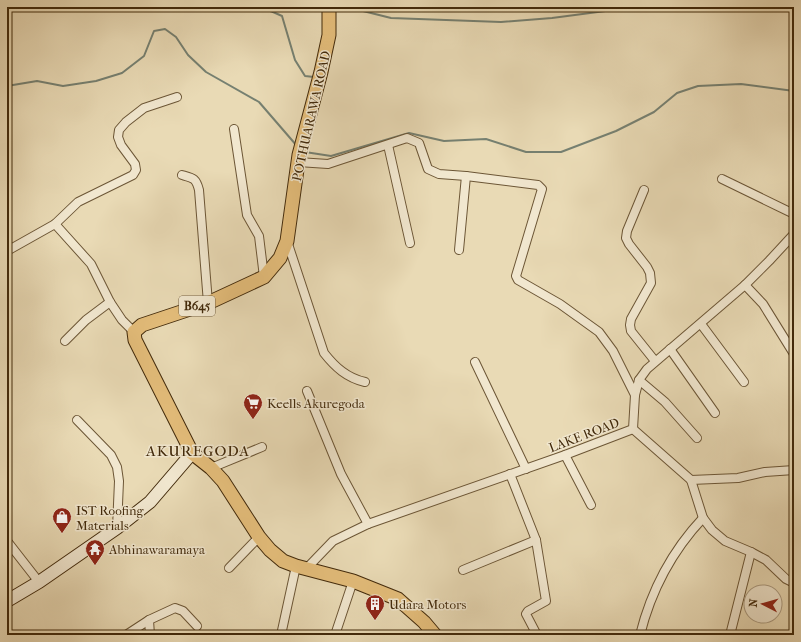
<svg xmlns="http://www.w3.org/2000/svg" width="801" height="642" font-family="'IM FELL French Canon',serif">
<rect width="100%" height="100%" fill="#e9dab5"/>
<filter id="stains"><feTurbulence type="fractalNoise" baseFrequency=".005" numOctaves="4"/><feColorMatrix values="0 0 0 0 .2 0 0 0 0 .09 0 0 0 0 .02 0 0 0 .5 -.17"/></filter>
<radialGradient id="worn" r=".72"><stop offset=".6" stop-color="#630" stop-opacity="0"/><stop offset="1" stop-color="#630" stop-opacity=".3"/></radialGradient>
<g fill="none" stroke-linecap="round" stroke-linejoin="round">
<g stroke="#768071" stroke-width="2">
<polyline points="259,7 273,12 276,7"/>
<polyline points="347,7 391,18 501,22 552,18 613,10 622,7"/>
<polyline points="273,12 282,16 295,60 305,76 314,77"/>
<polyline points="7,86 37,81 63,86 96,81 122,73 144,56 154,31 165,29 176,37 188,55 206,72 259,102 297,146"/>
<polyline points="305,152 331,156 409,133 444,141 486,139 526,152 561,152 616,131 654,112 677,93 698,86 741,84 794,91"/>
</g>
<g stroke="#6c5636" stroke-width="10">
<g id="street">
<polyline points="234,129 247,215 259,236 264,277"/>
<polyline points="388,145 410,243"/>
<polyline points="298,162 328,164 407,138 419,143 428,169 439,174 466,176 538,185 542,189 516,276 518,280 560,304 599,332 613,351 635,395"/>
<path d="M182,175C193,178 196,178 199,190L208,303"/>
<polyline points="722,179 794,214"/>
<polyline points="644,190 627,231 626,238 629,244 647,267 650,273 651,283 631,319 630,325 631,331 655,361"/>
<polyline points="55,224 91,264 110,302 122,320 134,332"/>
<path d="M287,241L324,353C335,367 347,378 365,382"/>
<polyline points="459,250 466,176"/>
<polyline points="7,251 55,224 78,202 133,175 136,170 135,164 121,145 118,137 119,130 126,122 144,108 177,97"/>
<polyline points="745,285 763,304 794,354"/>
<polyline points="701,324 744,382"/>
<polyline points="65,341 86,320 110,302"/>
<polyline points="670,349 715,413"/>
<polyline points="475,362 526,469"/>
<polyline points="639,380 665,402 697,438"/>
<polyline points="307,391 341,474 368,524"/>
<polyline points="77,420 111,455 117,467 119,481 117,528"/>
<polyline points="633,429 691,480 703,518 712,530 725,541 751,552 766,560 786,579 794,583"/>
<polyline points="565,455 591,505"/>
<polyline points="211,468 262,447"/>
<polyline points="510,474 536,540 546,601 528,611 526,614 537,635"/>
<polyline points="691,480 738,478 765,472 794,470"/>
<polyline points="7,541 39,582"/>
<polyline points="229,568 259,537"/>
<polyline points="306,569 333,541 368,524 565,455 633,429 635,395 639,380 647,369 745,285 769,261 794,234"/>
<polyline points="463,570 536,540"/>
<polyline points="126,635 149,620"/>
<polyline points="150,635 149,620 175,608 183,611 197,626"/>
<polyline points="281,635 296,566"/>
<polyline points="335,635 353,581"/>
<path d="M640,635C651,591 672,551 703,518"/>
<polyline points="730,635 751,552"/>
</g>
</g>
<g stroke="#422a0b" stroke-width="14">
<polyline id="secondary" points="7,601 39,582 117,528 150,502 192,453"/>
</g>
<g stroke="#422a0b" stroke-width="15">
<polyline id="primary" points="329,7 329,35 321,72 299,155 287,241 280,258 264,277 208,303 142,325 134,332 135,340 192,453 211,468 223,481 259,537 270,550 283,561 296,566 353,581 398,599 424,622 435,635"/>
</g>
<use href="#street" stroke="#f1e7cf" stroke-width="8"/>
<use href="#secondary" stroke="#f1e7cf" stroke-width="12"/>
<use href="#primary" stroke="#e4bd7a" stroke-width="13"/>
</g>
<defs>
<g id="supermarket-pin" transform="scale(1)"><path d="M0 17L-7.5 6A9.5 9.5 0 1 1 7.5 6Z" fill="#8f2418" stroke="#f1e7cf"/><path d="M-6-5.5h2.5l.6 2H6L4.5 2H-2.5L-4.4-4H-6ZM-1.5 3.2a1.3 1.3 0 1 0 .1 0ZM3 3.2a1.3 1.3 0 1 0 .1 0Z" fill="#fff"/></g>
<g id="shop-pin" transform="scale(1)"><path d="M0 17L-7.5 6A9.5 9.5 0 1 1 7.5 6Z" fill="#8f2418" stroke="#f1e7cf"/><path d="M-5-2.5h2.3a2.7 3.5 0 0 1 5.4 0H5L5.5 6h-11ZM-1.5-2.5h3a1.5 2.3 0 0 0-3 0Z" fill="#fff"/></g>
<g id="temple-pin" transform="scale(1)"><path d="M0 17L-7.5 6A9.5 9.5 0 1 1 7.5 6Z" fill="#8f2418" stroke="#f1e7cf"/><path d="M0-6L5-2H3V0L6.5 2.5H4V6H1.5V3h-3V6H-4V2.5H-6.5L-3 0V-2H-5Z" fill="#fff"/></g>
<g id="building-pin" transform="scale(1)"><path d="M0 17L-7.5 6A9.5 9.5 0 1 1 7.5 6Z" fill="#8f2418" stroke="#f1e7cf"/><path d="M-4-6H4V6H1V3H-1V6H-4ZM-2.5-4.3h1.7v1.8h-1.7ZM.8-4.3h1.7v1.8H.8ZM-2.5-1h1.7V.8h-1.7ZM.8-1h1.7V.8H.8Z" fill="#fff"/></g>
</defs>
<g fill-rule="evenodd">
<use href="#supermarket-pin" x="253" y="403"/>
<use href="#shop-pin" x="62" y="517"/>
<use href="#temple-pin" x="95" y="549"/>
<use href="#building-pin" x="375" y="604"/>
</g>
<g text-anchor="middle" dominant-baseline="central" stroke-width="3" stroke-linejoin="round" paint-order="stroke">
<rect fill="#f1e7cf" stroke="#766346" stroke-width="1" x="179" y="296" width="36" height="20" rx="3"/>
<g font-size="12" font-weight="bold" fill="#422a0b">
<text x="197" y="306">B645</text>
</g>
<g font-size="13" fill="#422a0b" stroke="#f1e7cf">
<text transform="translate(311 116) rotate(-77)">POTHUARAWA ROAD</text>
<text transform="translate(584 435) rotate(-21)">LAKE ROAD</text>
</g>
<g font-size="13" fill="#422a0b" stroke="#f1e7cf" text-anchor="start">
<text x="267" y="403">Keells Akuregoda</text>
<text x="76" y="510">IST Roofing<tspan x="76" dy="15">Materials</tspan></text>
<text x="109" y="549">Abhinawaramaya</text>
<text x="389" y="604">Udara Motors</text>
</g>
<g font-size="15" letter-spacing="1" fill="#422a0b" stroke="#f1e7cf">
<text x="198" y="451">AKUREGODA</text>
</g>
</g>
<rect width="801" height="642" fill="none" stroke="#e9dab5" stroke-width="24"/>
<rect x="8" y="8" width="785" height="626" fill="none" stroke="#422a0b" stroke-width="2"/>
<rect x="12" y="12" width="777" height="618" fill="none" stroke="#422a0b"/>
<g transform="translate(763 604) rotate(276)"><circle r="19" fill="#f1e7cf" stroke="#ab9b81"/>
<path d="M0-3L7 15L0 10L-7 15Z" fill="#8f2418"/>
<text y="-6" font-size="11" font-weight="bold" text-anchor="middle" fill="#422a0b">N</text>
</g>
<rect width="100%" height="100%" filter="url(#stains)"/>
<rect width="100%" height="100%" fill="url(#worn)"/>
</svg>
